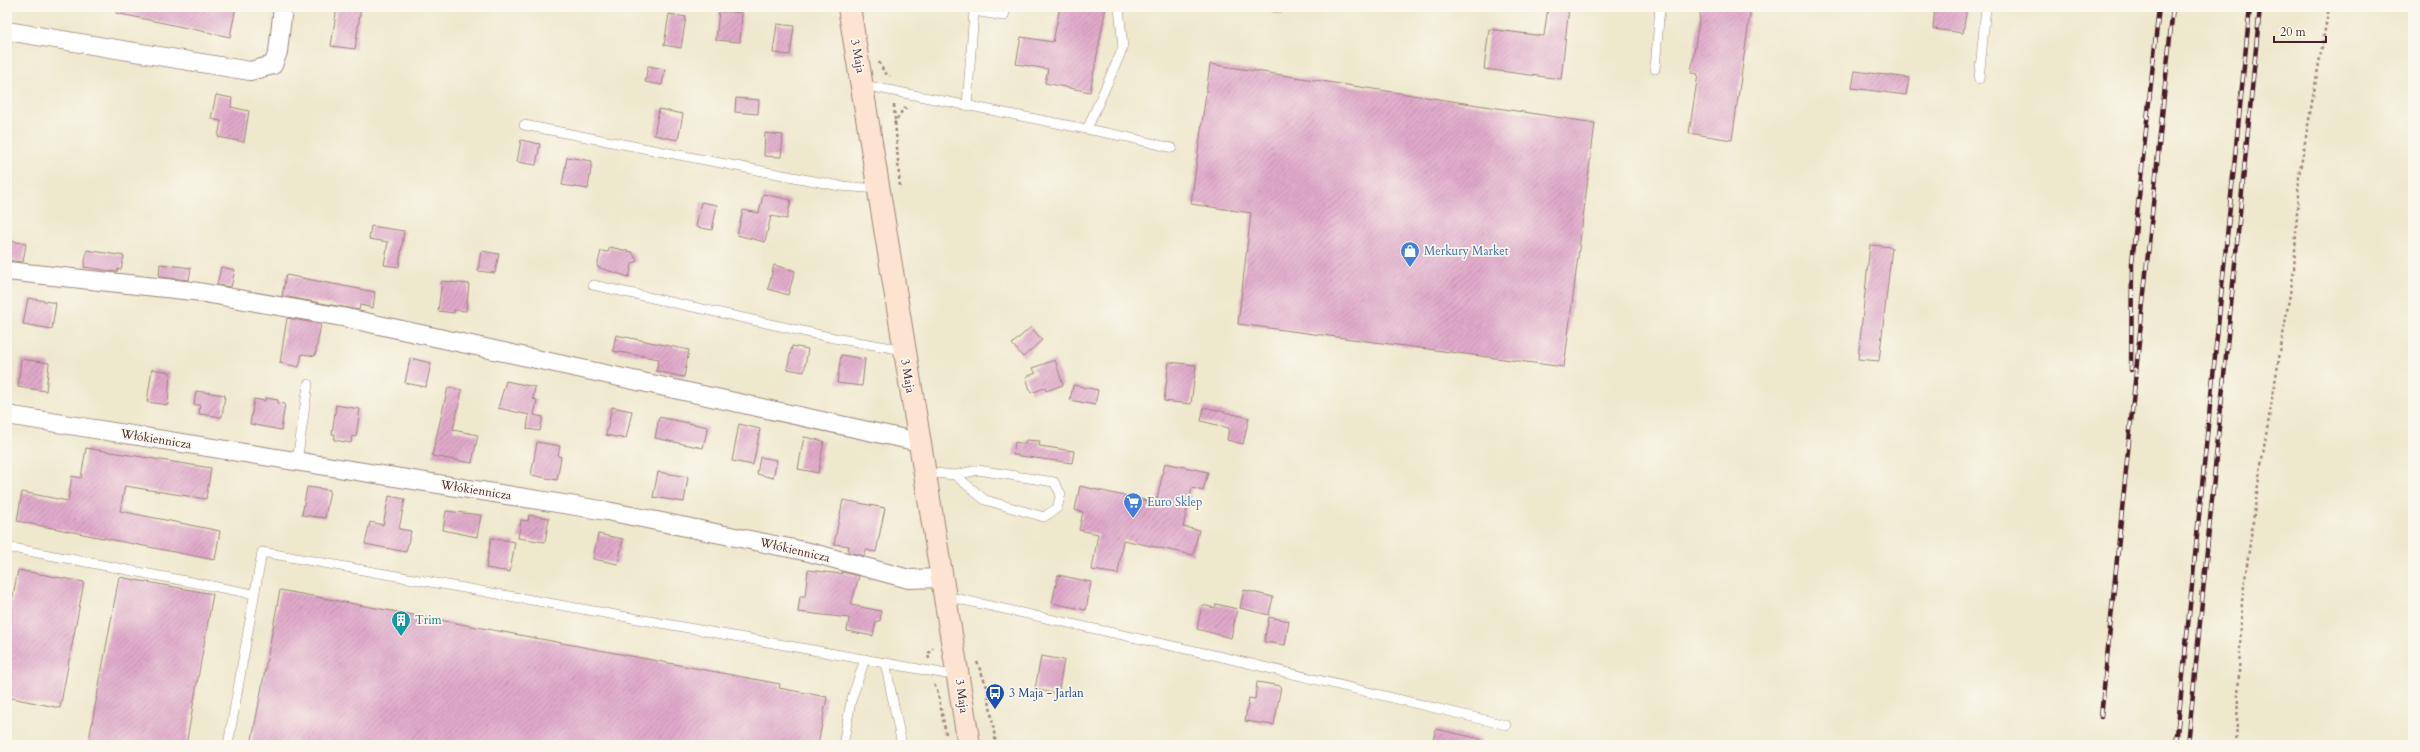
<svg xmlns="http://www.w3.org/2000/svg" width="2420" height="752" font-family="Cardo,serif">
<defs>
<pattern id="building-hatch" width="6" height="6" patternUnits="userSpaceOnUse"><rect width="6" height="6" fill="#e0a9ca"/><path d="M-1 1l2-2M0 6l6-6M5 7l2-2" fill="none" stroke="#b889a4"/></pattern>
</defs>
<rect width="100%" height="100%" fill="#fbf7ec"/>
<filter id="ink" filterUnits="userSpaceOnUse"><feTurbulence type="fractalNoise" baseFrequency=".025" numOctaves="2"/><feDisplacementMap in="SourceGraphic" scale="8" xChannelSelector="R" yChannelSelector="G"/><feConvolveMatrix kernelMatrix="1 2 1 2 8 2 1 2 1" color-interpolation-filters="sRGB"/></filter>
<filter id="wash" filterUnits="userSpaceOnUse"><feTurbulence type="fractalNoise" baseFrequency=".012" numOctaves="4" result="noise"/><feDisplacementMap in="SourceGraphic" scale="16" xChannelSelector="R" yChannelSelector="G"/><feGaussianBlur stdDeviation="0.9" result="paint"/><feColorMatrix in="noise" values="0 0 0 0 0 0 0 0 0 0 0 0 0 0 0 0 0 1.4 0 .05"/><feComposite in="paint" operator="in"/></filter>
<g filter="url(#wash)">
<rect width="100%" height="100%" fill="#eee8cd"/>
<g id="blocks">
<g fill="url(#building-hatch)">
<polygon points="117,7 236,7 230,37 116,13"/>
<polygon points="337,7 361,7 355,49 331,46"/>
<polygon points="1060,7 1106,7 1090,92 1045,83 1048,69 1016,64 1021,37 1053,42"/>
<polygon points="1548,7 1569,7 1561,79 1484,69 1489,29 1544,36"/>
<polygon points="1701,7 1751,7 1732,140 1689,133 1698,74 1691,73"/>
<polygon points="1935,7 1967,7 1963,33 1933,29"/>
<polygon points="719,11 742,13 740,42 716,40"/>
<polygon points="669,14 686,17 681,48 664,45"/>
<polygon points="777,24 794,26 790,55 773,53"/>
<polygon points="1210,64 1595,123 1564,367 1238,324 1251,213 1191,204"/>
<polygon points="648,66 665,69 662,85 645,82"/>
<polygon points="1855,71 1909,78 1906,95 1852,88"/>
<polygon points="216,95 232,98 231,107 249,111 244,142 218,137 221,121 211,119"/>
<polygon points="736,98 759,100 758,114 735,112"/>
<polygon points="659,109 683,114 678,140 654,135"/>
<polygon points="765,133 783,135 781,157 764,156"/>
<polygon points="521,140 540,144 536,165 517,162"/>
<polygon points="567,157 592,161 588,189 562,185"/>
<polygon points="763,194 791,200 787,219 771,216 765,242 737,235 743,210 759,213"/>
<polygon points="701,202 717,205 712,230 696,227"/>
<polygon points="371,226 404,231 399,267 384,265 388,242 369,239"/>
<polygon points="7,240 26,244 23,262 7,260"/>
<polygon points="1870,245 1892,247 1879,361 1858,359"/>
<polygon points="610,247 632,252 637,261 632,264 629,277 597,267 601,251 608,252"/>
<polygon points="87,250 124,256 121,270 118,269 117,272 84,267"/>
<polygon points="481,251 499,254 495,273 478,271"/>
<polygon points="160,264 191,268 189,280 159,277"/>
<polygon points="774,265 795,271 788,295 768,289"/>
<polygon points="221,267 235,270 231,287 217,285"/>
<polygon points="286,275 375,292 373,308 360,305 359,310 282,296"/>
<polygon points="442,281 469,284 466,311 454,310 454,313 438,311"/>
<polygon points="28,298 56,303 52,329 23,324"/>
<polygon points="287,318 321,324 315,356 302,354 299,367 280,363"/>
<polygon points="1031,327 1042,340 1023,357 1012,344"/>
<polygon points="616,335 689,350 684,377 656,371 659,359 613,351"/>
<polygon points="792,346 808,349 804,372 787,369"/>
<polygon points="841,355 865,359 862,386 837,383"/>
<polygon points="410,358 431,363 426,387 405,383"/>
<polygon points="21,359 49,363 46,391 18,387"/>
<polygon points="1055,360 1063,385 1046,391 1045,388 1031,393 1026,377 1036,373 1032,368"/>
<polygon points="1169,362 1196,365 1191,404 1164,401"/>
<polygon points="152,369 170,372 168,405 147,402"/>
<polygon points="506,381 535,387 533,399 537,400 534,415 543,417 540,431 527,429 529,415 498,408"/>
<polygon points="1073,385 1098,390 1095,405 1070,400"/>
<polygon points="448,387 462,390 453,430 478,435 472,463 432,456"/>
<polygon points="196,391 225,395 222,417 199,414 200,405 194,405"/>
<polygon points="265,398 278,400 278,403 285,404 281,430 250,424 254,399 265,401"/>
<polygon points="336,405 360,409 356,437 352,436 351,443 334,440 335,434 332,434"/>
<polygon points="612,407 632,411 626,439 606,435"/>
<polygon points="1204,407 1249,418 1243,444 1227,440 1229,428 1201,421"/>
<polygon points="659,417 708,427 703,448 655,438"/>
<polygon points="739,424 760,429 753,465 732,461"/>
<polygon points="804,437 824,441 818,473 798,469"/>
<polygon points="1026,440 1040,441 1039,446 1074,451 1072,463 1013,455 1015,442 1025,444"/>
<polygon points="537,442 560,446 558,456 561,457 557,480 531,475"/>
<polygon points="86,448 211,468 206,499 125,486 120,511 220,531 215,560 17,521 22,492 68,501 72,476 81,478"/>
<polygon points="760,457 777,460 773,478 757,474"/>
<polygon points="1165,463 1208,472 1203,491 1192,488 1183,527 1199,530 1193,555 1123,540 1118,574 1092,570 1098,534 1079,530 1083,512 1075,510 1080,486 1156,503"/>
<polygon points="658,472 688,477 684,502 653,497"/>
<polygon points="307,487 330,490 325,518 302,515"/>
<polygon points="389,496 405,499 399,529 411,531 406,552 365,544 370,522 383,525"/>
<polygon points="843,500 885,508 876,552 866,550 864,556 848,552 849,546 834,544"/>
<polygon points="446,511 481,515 477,537 443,530"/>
<polygon points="529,515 549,518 545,542 518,538 521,520 528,521"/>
<polygon points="598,534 623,539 618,564 593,559"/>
<polygon points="491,538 515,542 510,572 486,568"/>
<polygon points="18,570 84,582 60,708 7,697 7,626"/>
<polygon points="808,570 841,574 842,572 859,576 851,605 881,611 880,621 876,621 873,636 847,631 849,618 798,612 800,596 805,596"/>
<polygon points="1058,575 1091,582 1086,610 1052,603"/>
<polygon points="119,577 213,594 186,745 88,745"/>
<polygon points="280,590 780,684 779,688 827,697 818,745 251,745"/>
<polygon points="1244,590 1273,597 1269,615 1240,608"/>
<polygon points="1216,604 1237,609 1231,638 1197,629 1202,605 1215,608"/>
<polygon points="1269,617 1289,621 1285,645 1264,642"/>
<polygon points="1041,656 1064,660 1058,694 1035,689"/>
<polygon points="1257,682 1281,686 1274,725 1245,721 1249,698 1255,699"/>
<polygon points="1436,729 1481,739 1480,745 1432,745"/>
</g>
</g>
</g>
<g filter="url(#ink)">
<use href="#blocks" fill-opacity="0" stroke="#9c847c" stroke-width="1"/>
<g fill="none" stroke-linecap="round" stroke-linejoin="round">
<g stroke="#9c847c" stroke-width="10">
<g id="lane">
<polyline points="1272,7 1279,8"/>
<polyline points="1655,69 1660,7"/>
<polyline points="1979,79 1986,7"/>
<polyline points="863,85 1127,137 1172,148"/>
<polyline points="967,105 974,11 1004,16 1006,7"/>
<polyline points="524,125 840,186 879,189"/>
<polyline points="1087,129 1123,48 1119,7"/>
<polyline points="593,285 834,338 904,350"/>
<polyline points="297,462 308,384"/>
<polyline points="924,472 955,475 985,500 1044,517 1057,508 1061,494 1054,482 978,470 955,475"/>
<polyline points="7,547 254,594"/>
<polyline points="945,596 1218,656 1506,725"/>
<polyline points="885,662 902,745"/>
<polyline points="228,745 262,552 958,676"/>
<polyline points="843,745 851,701 865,659"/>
</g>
</g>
<g stroke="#9c847c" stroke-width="20">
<g id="street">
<polyline points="7,31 250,71 273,65 278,52 283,7"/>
<polyline points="7,271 193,291 342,317 919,442"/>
<polyline points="7,415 607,511 809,552 909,579 942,578"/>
</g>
</g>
<g stroke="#9c847c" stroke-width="24">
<polyline id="secondary" points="849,7 969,745"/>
</g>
<g stroke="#9c847c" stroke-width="2.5" stroke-dasharray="3 3" stroke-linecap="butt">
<polyline points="879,62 884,72 890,76"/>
<polyline points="894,105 900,189"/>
<polyline points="894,124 902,111 907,107"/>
<polyline points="929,659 928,654 933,648"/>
<polyline points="977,662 987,687 996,745"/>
<polyline points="934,685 937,689 946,734"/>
<polyline points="2236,745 2242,601 2260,471 2294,270 2299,176 2329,7"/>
</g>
<use href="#lane" stroke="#fff" stroke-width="9"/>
<use href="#street" stroke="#fff" stroke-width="18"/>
<use href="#secondary" stroke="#fde4d0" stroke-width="22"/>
<g stroke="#4a1f2b" stroke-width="4.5">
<g id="rail">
<polyline points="2131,370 2132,263 2159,7"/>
<polyline points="2101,717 2173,7"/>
<polyline points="2176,745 2250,7"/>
<polyline points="2188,745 2260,7"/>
</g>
</g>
<use href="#rail" stroke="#fbf7ec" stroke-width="3" stroke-dasharray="9" stroke-linecap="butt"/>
</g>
</g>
<defs>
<g id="shop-pin" transform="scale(1)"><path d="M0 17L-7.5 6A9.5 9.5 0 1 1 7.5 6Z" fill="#3f7fe0" stroke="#fbf7ec"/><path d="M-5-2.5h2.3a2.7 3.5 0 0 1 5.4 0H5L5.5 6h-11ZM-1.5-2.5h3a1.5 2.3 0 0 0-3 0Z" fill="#fff"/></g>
<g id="supermarket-pin" transform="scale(1)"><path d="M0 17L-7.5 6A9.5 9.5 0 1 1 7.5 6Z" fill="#3f7fe0" stroke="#fbf7ec"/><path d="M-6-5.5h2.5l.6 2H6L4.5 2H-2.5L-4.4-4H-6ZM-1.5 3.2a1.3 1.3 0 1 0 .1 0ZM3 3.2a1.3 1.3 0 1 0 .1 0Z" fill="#fff"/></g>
<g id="building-pin" transform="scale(1)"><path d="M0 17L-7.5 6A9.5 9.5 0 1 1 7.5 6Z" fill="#0f9aa8" stroke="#fbf7ec"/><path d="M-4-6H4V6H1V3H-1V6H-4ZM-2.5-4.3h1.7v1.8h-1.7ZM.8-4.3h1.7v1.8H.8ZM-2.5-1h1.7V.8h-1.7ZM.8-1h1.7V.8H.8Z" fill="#fff"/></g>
<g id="bus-pin" transform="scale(1)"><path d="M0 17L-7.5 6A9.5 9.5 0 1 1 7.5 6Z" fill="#1a4fb4" stroke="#fbf7ec"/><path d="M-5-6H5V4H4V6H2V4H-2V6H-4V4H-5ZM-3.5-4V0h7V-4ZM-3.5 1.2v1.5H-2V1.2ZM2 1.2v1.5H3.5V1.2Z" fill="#fff"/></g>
</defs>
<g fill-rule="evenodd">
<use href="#shop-pin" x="1410" y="251"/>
<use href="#supermarket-pin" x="1133" y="502"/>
<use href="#building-pin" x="401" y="620"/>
<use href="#bus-pin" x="995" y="693"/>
</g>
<g text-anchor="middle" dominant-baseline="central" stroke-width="3.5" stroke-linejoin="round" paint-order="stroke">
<g font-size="12" fill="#4a1f2b" stroke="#fbf7ec">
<text transform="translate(858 56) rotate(80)">3 Maja</text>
<text transform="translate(908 376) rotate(81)">3 Maja</text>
<text transform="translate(156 439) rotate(9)">Włókiennicza</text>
<text transform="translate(476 490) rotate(9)">Włókiennicza</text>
<text transform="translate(795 550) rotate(13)">Włókiennicza</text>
<text transform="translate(962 696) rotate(82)">3 Maja</text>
</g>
<g font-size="12" fill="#366cbe" stroke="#fbf7ec" text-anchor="start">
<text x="1424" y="251">Merkury Market</text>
<text x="1147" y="502">Euro Sklep</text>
</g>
<g font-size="12" fill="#0d838f" stroke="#fbf7ec" text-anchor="start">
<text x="415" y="620">Trim</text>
</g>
<g font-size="12" fill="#164399" stroke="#fbf7ec" text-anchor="start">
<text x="1009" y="693">3 Maja - Jarlan</text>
</g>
</g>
<rect width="2420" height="752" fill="none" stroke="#fbf7ec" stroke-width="24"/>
<path d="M2274 36v6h52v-6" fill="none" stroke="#4a1f2b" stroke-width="2"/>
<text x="2280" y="36" font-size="12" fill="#4a1f2b" stroke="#fbf7ec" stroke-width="3" paint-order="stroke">20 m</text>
</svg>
